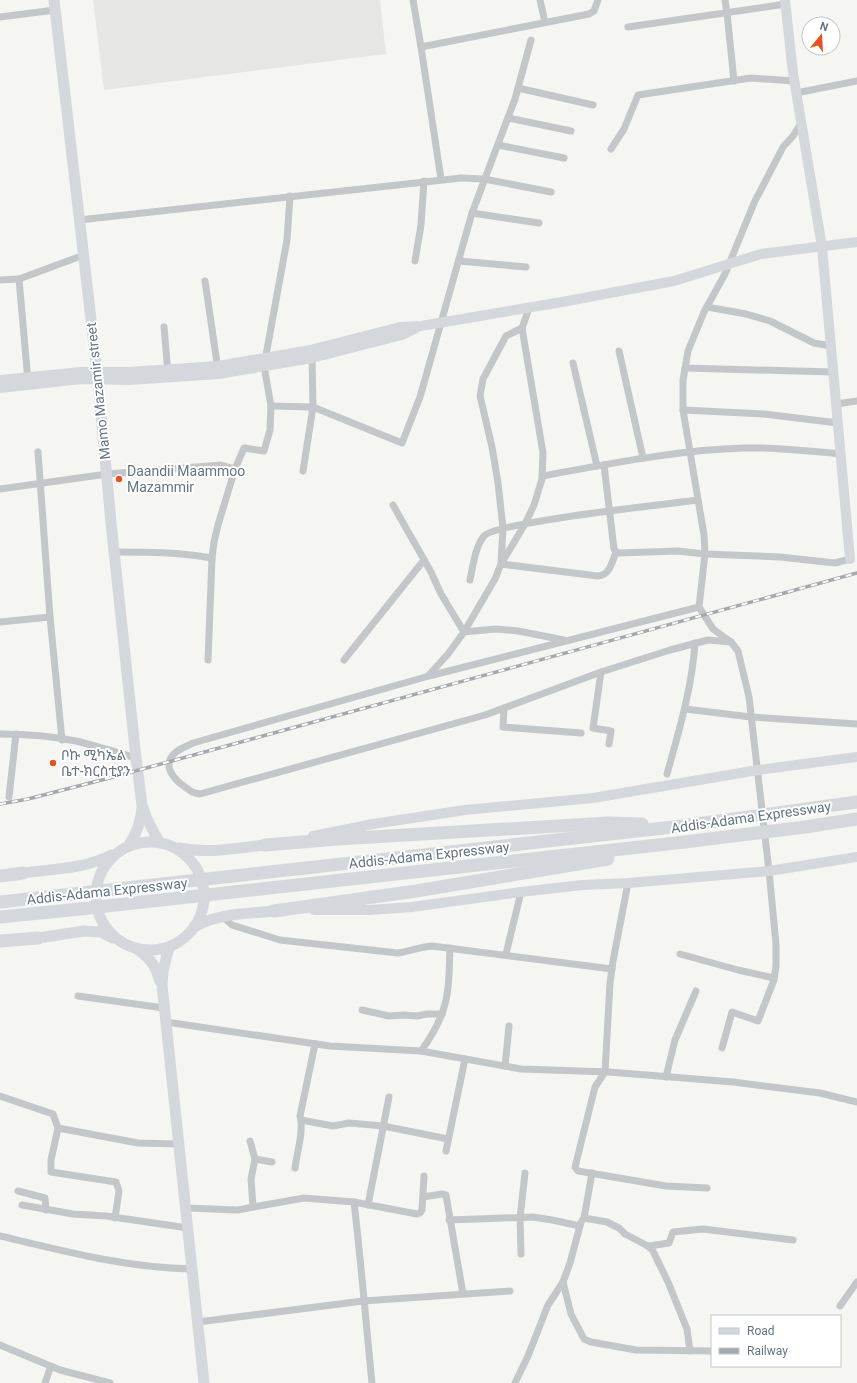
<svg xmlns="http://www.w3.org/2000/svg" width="857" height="1383" font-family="Roboto,'Noto Sans Ethiopic',sans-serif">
<rect width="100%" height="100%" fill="#f5f6f2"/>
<polygon fill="#e6e7e5" points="93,0 380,0 386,54 104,90"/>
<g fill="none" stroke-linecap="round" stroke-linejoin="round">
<g stroke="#c3c7ca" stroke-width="7">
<polyline points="413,0 421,47 441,179"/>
<polyline points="540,0 545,22"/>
<polyline points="725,0 727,13 734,81"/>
<polyline points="0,17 55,10"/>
<polyline points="628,27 786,4"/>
<polyline points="421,47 589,14 594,11 598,0"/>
<polyline points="518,88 593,105"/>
<polyline points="796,93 857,81"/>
<polyline points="508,118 571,131"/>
<polyline points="498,145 564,158"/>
<polyline points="611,149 624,129 638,95 751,78 794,81"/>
<polyline points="472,213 539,223"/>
<polyline points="79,220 461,178 484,179 551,192"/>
<polyline points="415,261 421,225 424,181"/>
<polyline points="459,261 526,267"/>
<polyline points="19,279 28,381"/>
<polyline points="0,280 19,279 84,255"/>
<polyline points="205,281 218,370"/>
<polyline points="707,307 746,314 770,321 814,343 831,346"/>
<polyline points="164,327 168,373"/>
<path d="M522,328L506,336L483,379L480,396L492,447L498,483L503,528L501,564L598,576C610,575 612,562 616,552L614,549L604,465"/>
<polyline points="619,351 643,458"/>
<polyline points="573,363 597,466"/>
<polyline points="685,368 833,372"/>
<polyline points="836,404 857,401"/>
<polyline points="271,406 313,407 402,443 420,397 472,213 515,99 531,40"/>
<polyline points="683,410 764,414 838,423"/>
<polyline points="38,452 50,617 62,740"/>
<polyline points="303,471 313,407 312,358"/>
<path d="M542,476C609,464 676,450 744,448C776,447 808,451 841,454"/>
<polyline points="0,489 107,474 221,465 235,469"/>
<polyline points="393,505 431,572 441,594 464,632 496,629 518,631 564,640"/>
<path d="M114,552C147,552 179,552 212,558"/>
<polyline points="616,552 619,553 678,551 705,554 780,557 835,563 850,559"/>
<path d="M470,580C473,566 475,547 484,536C496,522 669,504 698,500"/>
<path d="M699,607L429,676L193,743C188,746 181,748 176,752C163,763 170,775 181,784C188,789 191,793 200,794L485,715L601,672L670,650L708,640L731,642"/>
<polyline points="0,622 50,617"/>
<polyline points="208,660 212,558 214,542 218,525 235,469 244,448 264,451 270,430 271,406 264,366 287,240 290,196"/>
<polyline points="344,660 424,560"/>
<polyline points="601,672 593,728 611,731 609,744"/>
<polyline points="429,675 448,654 464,632 495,579 501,564 525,524 534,505 542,479 543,453 522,328 529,308"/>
<polyline points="504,708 503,727 581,733"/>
<polyline points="685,709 751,717 857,724"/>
<path d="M0,734C25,734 52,736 76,741C96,746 116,752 136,758"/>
<path d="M667,774C679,731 692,688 695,643"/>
<polyline points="9,797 16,734"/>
<polyline points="628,883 613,961 610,983 605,1072 595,1087 575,1167 578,1171 666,1186 707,1188"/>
<path d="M222,916L232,925L280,940L398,953C410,951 420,947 432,946L612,969"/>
<polyline points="506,954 521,892"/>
<polyline points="680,954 738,970 774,978"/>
<polyline points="78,996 164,1008"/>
<polyline points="362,1010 389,1016 404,1015 417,1016 427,1014 442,1014"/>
<polyline points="166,1022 330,1046 421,1051 521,1069 609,1072 733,1082 820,1093 857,1102"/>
<polyline points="722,1048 732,1012 758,1021 774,980 776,966 776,944 769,871 749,697 738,651 731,642 713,629 699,607 705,554 704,535 683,410 683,380 688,351 704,312 725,274 754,203 783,147 793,136 801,123"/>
<path d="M421,1051C429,1040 436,1029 441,1016C450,995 449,970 450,948"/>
<polyline points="505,1066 509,1026"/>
<polyline points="666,1077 675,1040 696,991"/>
<polyline points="0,1096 53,1114 58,1128"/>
<polyline points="301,1120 333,1126 349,1123 383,1126 448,1139"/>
<polyline points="250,1141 255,1159 251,1179 253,1207"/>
<polyline points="446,1151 465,1059"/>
<polyline points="255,1159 272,1162"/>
<path d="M295,1168C297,1151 304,1132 300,1116L315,1044"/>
<polyline points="18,1191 45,1198 46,1210"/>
<polyline points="423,1197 442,1194 446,1195 463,1294"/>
<path d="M354,1202C361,1262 366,1323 372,1383"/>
<polyline points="22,1205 73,1214 106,1216 188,1228"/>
<polyline points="368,1205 389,1097"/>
<polyline points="186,1208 238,1210 253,1207 304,1198 354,1202 417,1214 420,1213 422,1210 424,1176"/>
<polyline points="115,1218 119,1191 116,1182 51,1172 51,1160 58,1128 138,1143 179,1144"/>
<polyline points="584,1218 607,1222 619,1228 625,1234 646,1245 652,1249 668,1282 687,1329 690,1351"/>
<polyline points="449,1220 533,1217 552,1220 580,1226"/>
<path d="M0,1236C63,1251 127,1268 192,1269"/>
<polyline points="649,1246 669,1243 673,1232 703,1229 793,1240"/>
<polyline points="521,1254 520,1218 525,1173"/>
<polyline points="563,1282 571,1314 584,1339 591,1342 636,1350 712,1351"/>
<polyline points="840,1306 857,1282"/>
<polyline points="198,1322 363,1301 510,1291"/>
<polyline points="0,1345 60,1370 110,1383"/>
<polyline points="45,1383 51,1366"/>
<polyline points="515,1383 528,1356 548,1305 563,1282 570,1263 581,1222 584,1218 592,1173"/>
</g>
<g stroke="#d4d8dc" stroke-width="10">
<polyline points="785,0 793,73 822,247 850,559"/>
<polyline points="0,380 81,372 128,372 218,366 310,350 400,327 421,326 562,302 674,281 761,254 857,242"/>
<polyline points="0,388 82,379 129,380 219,374 312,358 402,335 416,328"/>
<polyline points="313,836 373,824 465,810 593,798 758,770 857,757"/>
<polyline points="314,910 369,910 412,907 521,892 582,885 628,883 769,871 857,857"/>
</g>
<g stroke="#d4d8dc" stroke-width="11">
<polyline points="54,0 98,380 111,523 136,758 142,805 147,819 159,842"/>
<circle cx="150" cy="896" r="54"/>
<path d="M129,845C137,833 140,823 142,808"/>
<path d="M179,848C208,854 236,848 265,845"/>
<path d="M23,873C52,869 85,869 111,855"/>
<path d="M194,927C218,913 247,914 274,911"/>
<polyline points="38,938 84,931 101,932 113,938"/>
<polyline points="169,947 163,971 162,985 204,1383"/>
<path d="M137,949C151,959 155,965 160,981"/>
</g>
<g stroke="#d4d8dc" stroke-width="13">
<polyline points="265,845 338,839 608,823 642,824"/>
<polyline points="0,876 23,873"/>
<polyline points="0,902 682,826 857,802"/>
<polyline points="274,911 416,891 608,859"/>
<polyline points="0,917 80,909 685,842 805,827 857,819"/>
<polyline points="0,941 38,938"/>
</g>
<g stroke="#a3a9af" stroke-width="3.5">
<polyline id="rail" points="0,804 28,799 117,776 857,573"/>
</g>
<use href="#rail" stroke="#fff" stroke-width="2" stroke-dasharray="6" stroke-linecap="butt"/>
</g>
<g fill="#e8511f" stroke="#fff" stroke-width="1.5">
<circle cx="119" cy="479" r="4"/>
<circle cx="53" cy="763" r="4"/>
</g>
<g text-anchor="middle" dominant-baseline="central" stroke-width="4" stroke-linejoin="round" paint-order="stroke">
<g font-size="14" fill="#637584" stroke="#fff">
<text transform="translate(98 391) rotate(-96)">Mamo Mazamir street</text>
<text transform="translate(751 817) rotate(-8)">Addis-Adama Expressway</text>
<text transform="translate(429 855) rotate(-6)">Addis-Adama Expressway</text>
<text transform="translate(107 891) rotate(-6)">Addis-Adama Expressway</text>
</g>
<g font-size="14" fill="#637584" stroke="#fff" text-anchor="start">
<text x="127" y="471">Daandii Maammoo<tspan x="127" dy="16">Mazammir</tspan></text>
<text x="61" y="755">ቦኩ ሚካኤል<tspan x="61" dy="16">ቤተ-ክርስቲያን</tspan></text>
</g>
</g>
<rect x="711" y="1315" width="130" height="52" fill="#ffffff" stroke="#c1c8ce"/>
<rect x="719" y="1328" width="20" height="6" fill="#d4d8dc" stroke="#c1c8ce"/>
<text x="747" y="1335" font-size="12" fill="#637584">Road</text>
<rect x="719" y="1348" width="20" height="6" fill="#a3a9af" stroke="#c1c8ce"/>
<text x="747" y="1355" font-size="12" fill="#637584">Railway</text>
<g transform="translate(821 36) rotate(18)"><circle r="19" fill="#ffffff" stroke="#c1c8ce"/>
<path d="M0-3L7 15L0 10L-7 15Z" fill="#e8511f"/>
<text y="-6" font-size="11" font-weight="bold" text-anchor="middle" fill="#637584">N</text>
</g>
</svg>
